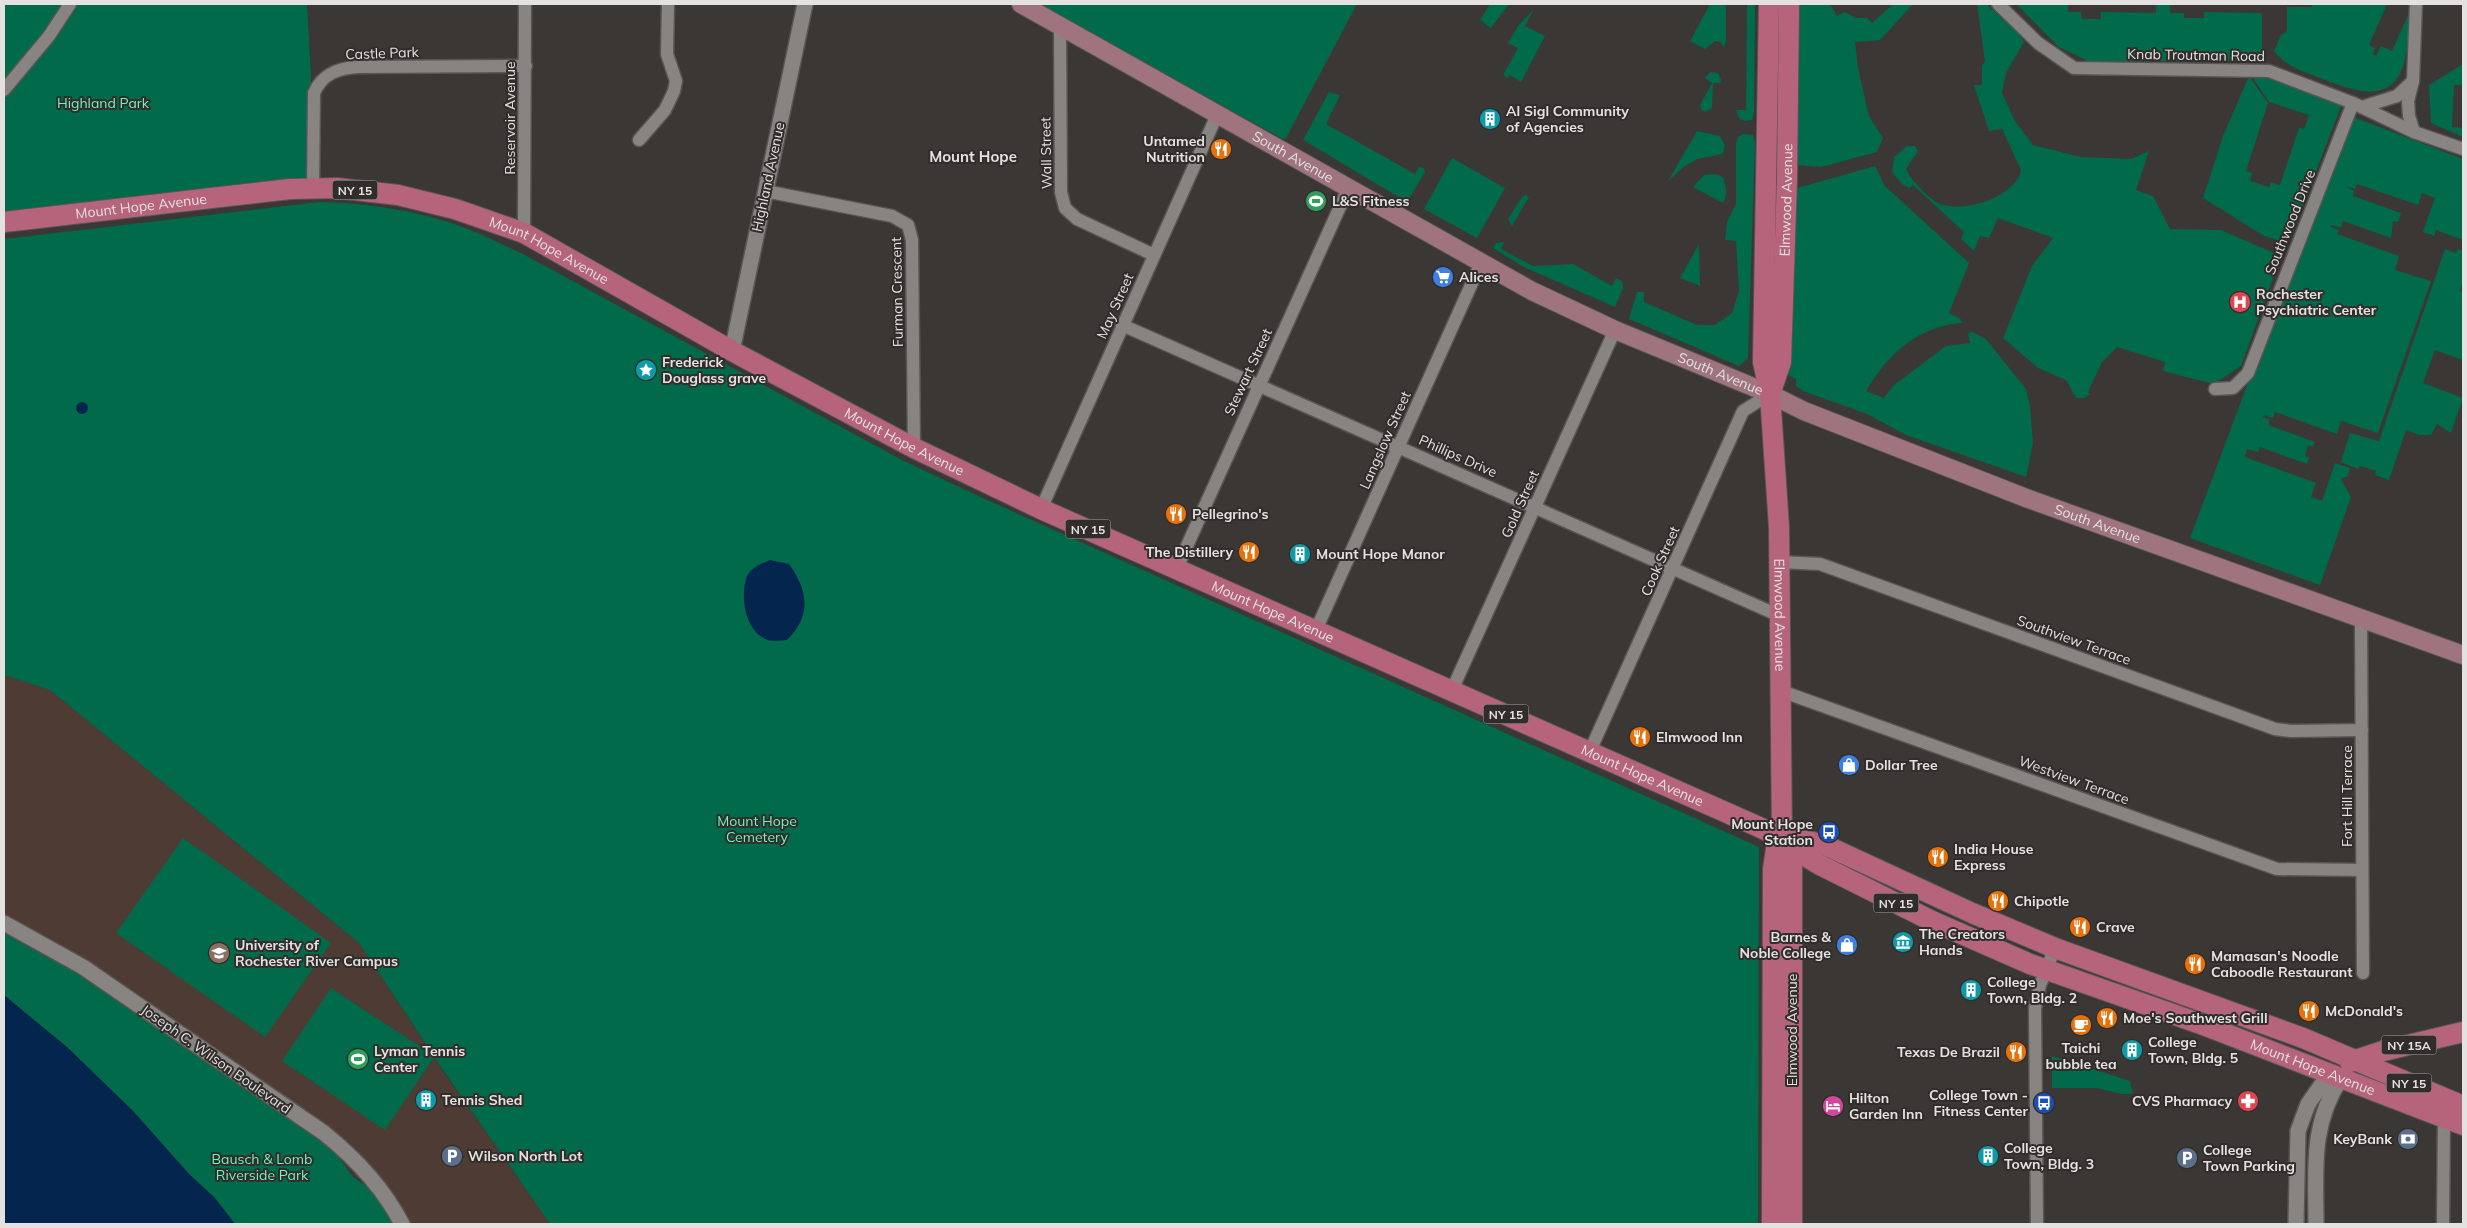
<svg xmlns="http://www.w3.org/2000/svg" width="2467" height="1228" font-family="Mulish,sans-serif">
<rect width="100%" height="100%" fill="#3a3735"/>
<polygon fill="#4e3b33" points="4,675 50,690 359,943 445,1074 550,1224 410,1224 392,1192 372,1167 351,1144 326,1125 90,962 4,916"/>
<g fill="#006a4b">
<polygon points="4,4 307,4 311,77 309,175 305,179 4,214"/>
<polygon points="1037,4 1357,4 1286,138 1283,139"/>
<polygon points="1490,4 1509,4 1491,28 1480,20"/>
<polygon points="1710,4 1726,4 1726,41 1724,47 1720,42 1715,41 1705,49 1690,41"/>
<polygon points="1747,4 1755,4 1754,112 1752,120 1745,121 1739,118 1736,110 1746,110"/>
<polygon points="1798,4 1830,4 1837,16 1845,12 1856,18 1867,18 1872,23 1891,6 1890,4 1913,4 1880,40 1855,42 1858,68 1869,116 1883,138 1877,152 1821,167 1793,165"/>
<path d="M1977,4H1986L2018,32L2024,42L2006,73L2002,93L2015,121L2033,145L2081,157L2131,159L2149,151L2136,190L2153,196L2170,229L2221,230L2281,256L2241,366L2214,384L2163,371L2165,362L2117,347L2102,362L2088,392L2090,394L2084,398H2076L2066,380L2038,368L2003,338L2032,266L2053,238L1998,218L1989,238L1980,236L1974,251L1961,239L1964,232L1913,185L1909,188L1902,184L1892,172L1894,157L1907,146H1915L1918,151L1906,169C1910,179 1928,198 1938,203C1961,215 2016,197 2021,170L2002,129L1989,131L1974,85H1982V66L1985,61Z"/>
<polygon points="2019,4 2068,4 2068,12 2081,12 2082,19 2101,19 2101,12 2156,13 2156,4 2170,4 2170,13 2184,13 2184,18 2204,18 2204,12 2262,13 2262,61 2088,61 2059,47 2018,6"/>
<path d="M2312,4H2387L2369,45L2375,48L2373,54L2376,56L2381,46L2392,51L2408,15C2412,27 2408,40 2406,53C2398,107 2357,93 2320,78C2300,70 2288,68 2274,51L2281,35L2287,31V7H2312Z"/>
<polygon points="1534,9 1525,26 1545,36 1521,82 1510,75 1508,78 1503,75 1518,48 1508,43 1518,26"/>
<polygon points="2463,64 2463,85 2454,85 2452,127 2463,128 2463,137 2431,123 2429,85"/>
<polygon points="1710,72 1718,73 1721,80 1720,83 1713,83 1712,108 1705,112 1701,109 1700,105 1712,83 1705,78"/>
<polygon points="2251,75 2274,77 2342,104 2291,236 2281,241 2264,236 2203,198 2223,136 2249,76 2268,103 2246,171 2252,173 2250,181 2269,187 2271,182 2280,185 2299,128 2304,129 2309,115 2269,102"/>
<polygon points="1329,92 1340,95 1326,124 1415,174 1419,167 1424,168 1425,172 1407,202 1303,140"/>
<polygon points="2348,115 2463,159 2463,240 2436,230 2434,236 2423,232 2435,198 2422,193 2418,205 2357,184 2355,189 2346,186 2354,191 2353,196 2401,213 2398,222 2393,221 2391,238 2343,221 2341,228 2331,225 2331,227 2339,230 2337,234 2399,256 2395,270 2431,281 2378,433 2341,421 2337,434 2275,412 2273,418 2264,415 2263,417 2270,420 2268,425 2315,442 2313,447 2308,445 2305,456 2309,458 2307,464 2260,447 2258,452 2247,449 2245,457 2316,483 2311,497 2322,501 2335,463 2350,468 2348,476 2341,479 2351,497 2320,585 2190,538"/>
<polygon points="1697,131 1720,136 1725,145 1723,154 1697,159 1685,166 1668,181"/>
<polygon points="1743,134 1753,135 1755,143 1748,358 1739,366 1629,319 1637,292 1644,292 1644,302 1697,325 1715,325 1732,313 1739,291 1736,241 1725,240 1727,222 1736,204 1736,143 1738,137"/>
<polygon points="1452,158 1505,188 1477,238 1424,209"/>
<path d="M1875,166L1885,186L1969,263L1949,313L1960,318L1962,323C1918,326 1888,354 1866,391L1884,398L1894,385L1946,346L1970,343L1968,333L1973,332L1986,339L2026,389L2030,406L2033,444L2026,477L1906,435L1867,414L1803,391L1796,386V379L1788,375L1794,189Z"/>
<path d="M1715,174L1723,177C1726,187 1728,194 1723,203L1693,187L1704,175Z"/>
<polygon points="1526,195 1529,197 1512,226 1508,219 1522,197"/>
<path d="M319,202C368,203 422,211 468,229C486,236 503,245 521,253L902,460L974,494L1759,847L1758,1224H550L434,1057L385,1130L282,1061L331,988L433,1055L359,943L50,690L4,675V239Z"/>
<polygon points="1504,242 1501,249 1533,266 1573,264 1612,286 1616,278 1622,281 1623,288 1615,307 1522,266 1493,248 1496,243"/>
<polygon points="1699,244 1700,286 1680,278"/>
<polygon points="2445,249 2456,253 2458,249 2463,251 2463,281 2460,291 2463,292 2463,360 2435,350 2423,383 2463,398 2451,433 2437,424 2431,435 2419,435 2406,430 2389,480 2375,475 2376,471 2360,466 2358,469 2341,462 2350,433 2379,441"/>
<polygon points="183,838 331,943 265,1037 116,933"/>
<polygon points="4,931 53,957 79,974 332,1148 353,1177 372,1190 394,1224 235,1224 215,1198 189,1174 133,1111 68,1048 4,995"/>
<polygon points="2052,1056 2130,1081 2133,1094 2122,1094 2096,1088 2052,1088"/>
</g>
<g fill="#04254d">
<circle cx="82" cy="408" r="6"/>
<path d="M770,560L789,564C808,590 812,616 787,640C782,640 773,642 768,640C746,633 740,599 746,579C749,568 761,564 770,560Z"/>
<polygon points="4,995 68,1048 133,1111 189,1174 215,1198 235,1224 4,1224"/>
</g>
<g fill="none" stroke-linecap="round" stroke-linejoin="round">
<g stroke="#585553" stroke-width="15">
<g id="minor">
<polyline points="1998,4 2038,43 2074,68 2269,71 2353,103 2414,132 2463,149"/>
<polyline points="1060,26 1061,192 1065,208 1077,219 1154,255"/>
<polyline points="4,90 49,36 70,4"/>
<polyline points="2362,107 2397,96 2413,81"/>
<polyline points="2414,132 2409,116 2408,101 2413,81 2416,4"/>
<polyline points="639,140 665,110 674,91 676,81 667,54 668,4"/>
<path d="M313,188L314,93C322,74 338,68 358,67L526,66"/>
<polyline points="765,191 892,216 908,225 912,240 914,448"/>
<polyline points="524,233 525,4"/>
<polyline points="1122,325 1780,616"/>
<polyline points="2215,389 2233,388 2248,373 2353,103"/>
<polyline points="1041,509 1217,115"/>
<polyline points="1780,562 1820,564 2275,729 2291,731 2362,730"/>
<polyline points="1177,568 1348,189"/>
<polyline points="2361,619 2363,973"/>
<polyline points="1316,630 1481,263"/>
<polyline points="1452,690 1615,330"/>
<polyline points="1781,691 2277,869 2362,870"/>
<polyline points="1590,751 1743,411 1770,394"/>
<polyline points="2037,1224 2035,1008 2040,985 2055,948"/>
<polyline points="2443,1224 2444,1117"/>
</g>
</g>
<g stroke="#585553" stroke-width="18">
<g id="tertiary">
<polyline points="732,351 805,4"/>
<path d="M4,923L83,967L324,1133C355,1158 383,1187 402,1224"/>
<polyline points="2296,1224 2298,1131 2308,1104 2329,1074"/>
<path d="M2316,1224C2316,1171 2310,1125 2341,1078"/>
</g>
</g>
<g stroke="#585553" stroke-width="20">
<g id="secondary">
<path id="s1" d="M1021,4L1532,291L1615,330L1770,394L1804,411L2026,498L2463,655"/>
</g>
</g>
<g stroke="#585553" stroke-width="22">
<g id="primary">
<path id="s2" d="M1769,4L1763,362L1770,394L1779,527L1782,838L1776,849L1773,869L1772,1224"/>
<path id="s3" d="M4,222L290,189L337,188L398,195L455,209L524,233L732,351L914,448L1041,509L1759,827L1782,838L1805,856L1820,865L1932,921L2030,964L2198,1023L2463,1125"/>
<path id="s4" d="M1770,394L1781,362L1787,179L1789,4"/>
<polyline points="1782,838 1812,842 1827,846 1972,913 2055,948 2303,1038 2463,1106"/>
<polyline points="1783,840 1791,854 1792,866 1792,1224"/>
<polyline points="2350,1062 2383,1051 2463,1032"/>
</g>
</g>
<use href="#minor" stroke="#888482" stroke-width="12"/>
<use href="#tertiary" stroke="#888482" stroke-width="15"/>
<use href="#secondary" stroke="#9f747f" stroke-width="18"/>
<use href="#primary" stroke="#b6647c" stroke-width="20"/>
</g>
<defs>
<g id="building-disc" transform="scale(1.125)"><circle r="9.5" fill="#0f9aa8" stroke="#302d2b"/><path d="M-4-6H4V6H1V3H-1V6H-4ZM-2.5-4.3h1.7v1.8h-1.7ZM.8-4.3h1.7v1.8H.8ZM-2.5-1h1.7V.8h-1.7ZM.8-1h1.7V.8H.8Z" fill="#fff"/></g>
<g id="restaurant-disc" transform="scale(1.125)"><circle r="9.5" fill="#e8710a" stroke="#302d2b"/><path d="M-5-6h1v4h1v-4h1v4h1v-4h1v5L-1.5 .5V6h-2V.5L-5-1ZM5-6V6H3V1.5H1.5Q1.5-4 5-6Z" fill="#fff"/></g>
<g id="stadium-disc" transform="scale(1.125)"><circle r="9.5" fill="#2e9e5b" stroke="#302d2b"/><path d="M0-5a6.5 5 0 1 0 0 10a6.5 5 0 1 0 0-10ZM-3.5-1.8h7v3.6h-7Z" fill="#fff"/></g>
<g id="supermarket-disc" transform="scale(1.125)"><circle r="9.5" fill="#3f7fe0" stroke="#302d2b"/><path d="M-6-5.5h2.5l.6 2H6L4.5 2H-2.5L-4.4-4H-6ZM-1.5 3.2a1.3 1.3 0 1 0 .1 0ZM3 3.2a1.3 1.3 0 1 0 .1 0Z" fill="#fff"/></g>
<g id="hospital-disc" transform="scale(1.125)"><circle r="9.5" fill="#e0444e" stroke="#302d2b"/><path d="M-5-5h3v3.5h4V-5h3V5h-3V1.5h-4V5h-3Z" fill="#fff"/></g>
<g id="sight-disc" transform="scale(1.125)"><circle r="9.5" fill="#0f9aa8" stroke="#302d2b"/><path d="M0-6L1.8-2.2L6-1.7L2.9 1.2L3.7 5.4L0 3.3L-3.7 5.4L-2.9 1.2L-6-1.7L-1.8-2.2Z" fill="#fff"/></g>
<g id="shop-disc" transform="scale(1.125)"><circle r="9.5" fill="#3f7fe0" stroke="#302d2b"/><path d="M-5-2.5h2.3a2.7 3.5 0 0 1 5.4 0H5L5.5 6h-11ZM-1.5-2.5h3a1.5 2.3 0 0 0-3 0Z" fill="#fff"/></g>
<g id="bus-disc" transform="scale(1.125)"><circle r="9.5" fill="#1a4fb4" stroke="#302d2b"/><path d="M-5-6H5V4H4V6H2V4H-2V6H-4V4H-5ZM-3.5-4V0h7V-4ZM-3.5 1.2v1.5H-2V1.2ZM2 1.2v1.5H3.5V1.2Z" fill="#fff"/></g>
<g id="museum-disc" transform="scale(1.125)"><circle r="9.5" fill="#0f9aa8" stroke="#302d2b"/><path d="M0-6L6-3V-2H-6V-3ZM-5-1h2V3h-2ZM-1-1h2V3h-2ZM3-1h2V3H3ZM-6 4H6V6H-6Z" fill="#fff"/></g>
<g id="university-disc" transform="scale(1.125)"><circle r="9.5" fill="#8d6e63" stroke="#302d2b"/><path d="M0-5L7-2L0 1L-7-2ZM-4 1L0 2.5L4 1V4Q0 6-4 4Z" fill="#fff"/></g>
<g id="cafe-disc" transform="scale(1.125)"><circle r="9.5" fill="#e8710a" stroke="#302d2b"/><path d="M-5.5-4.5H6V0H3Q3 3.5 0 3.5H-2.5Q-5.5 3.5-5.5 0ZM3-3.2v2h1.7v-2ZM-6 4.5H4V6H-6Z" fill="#fff"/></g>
<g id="pharmacy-disc" transform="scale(1.125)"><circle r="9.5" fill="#e0444e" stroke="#302d2b"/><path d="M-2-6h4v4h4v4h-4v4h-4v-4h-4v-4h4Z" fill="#fff"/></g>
<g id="hotel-disc" transform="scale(1.125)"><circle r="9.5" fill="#d1479c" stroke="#302d2b"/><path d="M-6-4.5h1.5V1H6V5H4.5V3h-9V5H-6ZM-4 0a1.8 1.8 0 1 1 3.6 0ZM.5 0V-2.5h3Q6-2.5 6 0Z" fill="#fff"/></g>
<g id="bank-disc" transform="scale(1.125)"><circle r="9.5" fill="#5c6f8a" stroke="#302d2b"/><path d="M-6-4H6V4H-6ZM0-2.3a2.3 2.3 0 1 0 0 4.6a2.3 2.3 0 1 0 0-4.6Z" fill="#fff"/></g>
<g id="parking-disc" transform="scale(1.125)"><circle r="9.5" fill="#5c6f8a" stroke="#302d2b"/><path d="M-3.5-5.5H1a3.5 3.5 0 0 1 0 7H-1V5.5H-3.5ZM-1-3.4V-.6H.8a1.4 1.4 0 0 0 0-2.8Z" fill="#fff"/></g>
</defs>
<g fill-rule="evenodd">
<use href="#building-disc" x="1490" y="119"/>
<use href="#restaurant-disc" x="1221" y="149"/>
<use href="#stadium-disc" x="1316" y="201"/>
<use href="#supermarket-disc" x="1443" y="277"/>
<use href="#hospital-disc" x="2240" y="302"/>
<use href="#sight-disc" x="646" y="370"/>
<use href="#restaurant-disc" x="1176" y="514"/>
<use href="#restaurant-disc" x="1249" y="552"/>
<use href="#building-disc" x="1300" y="554"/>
<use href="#restaurant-disc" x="1640" y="737"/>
<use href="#shop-disc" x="1849" y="765"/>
<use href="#bus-disc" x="1829" y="832"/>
<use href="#restaurant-disc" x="1938" y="857"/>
<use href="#restaurant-disc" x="1998" y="901"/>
<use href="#restaurant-disc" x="2080" y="927"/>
<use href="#museum-disc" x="1903" y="942"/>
<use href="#shop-disc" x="1847" y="945"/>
<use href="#university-disc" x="219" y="953"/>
<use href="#restaurant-disc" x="2195" y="964"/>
<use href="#building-disc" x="1971" y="990"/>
<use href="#restaurant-disc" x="2309" y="1011"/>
<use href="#restaurant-disc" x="2107" y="1018"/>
<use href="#cafe-disc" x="2081" y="1025"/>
<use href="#building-disc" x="2132" y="1050"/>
<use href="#restaurant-disc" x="2016" y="1052"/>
<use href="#stadium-disc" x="358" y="1059"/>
<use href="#building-disc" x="426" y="1100"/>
<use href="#pharmacy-disc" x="2248" y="1101"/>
<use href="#bus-disc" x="2044" y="1103"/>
<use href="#hotel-disc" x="1833" y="1106"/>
<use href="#bank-disc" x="2408" y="1139"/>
<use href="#parking-disc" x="452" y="1156"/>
<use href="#building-disc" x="1988" y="1156"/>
<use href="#parking-disc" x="2187" y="1158"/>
</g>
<g text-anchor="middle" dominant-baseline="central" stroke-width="4" stroke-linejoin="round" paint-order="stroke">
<g fill="#302d2b" stroke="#aeacaa" stroke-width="1">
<rect x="332.5" y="180.5" width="45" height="19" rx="4"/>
<rect x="1065.5" y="519.5" width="45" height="19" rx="4"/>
<rect x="1483.5" y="704.5" width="45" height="19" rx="4"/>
<rect x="1873.5" y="893.5" width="45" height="19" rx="4"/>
<rect x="2381.5" y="1035.5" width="55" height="19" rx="4"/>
<rect x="2386.5" y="1073.5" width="45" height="19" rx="4"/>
</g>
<g font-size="12" font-weight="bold" fill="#e4e2e0">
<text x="355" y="190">NY 15</text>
<text x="1088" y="529">NY 15</text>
<text x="1506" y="714">NY 15</text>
<text x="1896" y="903">NY 15</text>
<text x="2409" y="1045">NY 15A</text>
<text x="2409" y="1083">NY 15</text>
</g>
<g font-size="14" fill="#e4e2e0" stroke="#302d2b">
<text transform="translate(382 53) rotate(-2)">Castle Park</text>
<text transform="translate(2196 55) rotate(1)">Knab Troutman Road</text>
<text transform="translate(510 118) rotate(-90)">Reservoir Avenue</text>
<text transform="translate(1046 153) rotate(-91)">Wall Street</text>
<text stroke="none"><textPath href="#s1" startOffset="312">South Avenue</textPath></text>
<text transform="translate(768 177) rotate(-78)">Highland Avenue</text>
<text stroke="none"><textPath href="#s4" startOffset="196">Elmwood Avenue</textPath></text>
<text stroke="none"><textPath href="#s3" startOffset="138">Mount Hope Avenue</textPath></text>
<text transform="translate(2290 222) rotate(-68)">Southwood Drive</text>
<text stroke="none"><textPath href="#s3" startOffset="558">Mount Hope Avenue</textPath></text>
<text transform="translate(897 292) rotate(-91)">Furman Crescent</text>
<text transform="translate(1115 306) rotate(-66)">May Street</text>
<text transform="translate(1248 372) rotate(-65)">Stewart Street</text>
<text stroke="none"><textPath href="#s1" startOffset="792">South Avenue</textPath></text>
<text transform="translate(1385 440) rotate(-66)">Langslow Street</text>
<text stroke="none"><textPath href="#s3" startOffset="962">Mount Hope Avenue</textPath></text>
<text transform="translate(1458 456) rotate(24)">Phillips Drive</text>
<text transform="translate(1520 504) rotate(-66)">Gold Street</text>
<text stroke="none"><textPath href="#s1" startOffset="1198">South Avenue</textPath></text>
<text transform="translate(1660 561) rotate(-66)">Cook Street</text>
<text stroke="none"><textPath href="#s3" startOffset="1368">Mount Hope Avenue</textPath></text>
<text stroke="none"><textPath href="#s2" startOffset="612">Elmwood Avenue</textPath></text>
<text transform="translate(2074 640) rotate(20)">Southview Terrace</text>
<text stroke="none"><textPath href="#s3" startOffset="1772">Mount Hope Avenue</textPath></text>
<text transform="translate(2074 780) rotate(20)">Westview Terrace</text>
<text transform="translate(2347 796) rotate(-90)">Fort Hill Terrace</text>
<text transform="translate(1792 1030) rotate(-90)">Elmwood Avenue</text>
<text transform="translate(216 1059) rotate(35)">Joseph C. Wilson Boulevard</text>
<text stroke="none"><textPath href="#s3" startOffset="2505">Mount Hope Avenue</textPath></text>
</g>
<g font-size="14" fill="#73f1bf" stroke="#302d2b">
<text x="103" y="103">Highland Park</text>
<text x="757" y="821">Mount Hope<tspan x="757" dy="16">Cemetery</tspan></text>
<text x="262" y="1159">Bausch &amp; Lomb<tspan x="262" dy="16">Riverside Park</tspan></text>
</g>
<g font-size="14" font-weight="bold" fill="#e4e2e0" stroke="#302d2b" text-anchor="start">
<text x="1506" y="111">Al Sigl Community<tspan x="1506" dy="16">of Agencies</tspan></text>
<text x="1205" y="141" text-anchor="end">Untamed<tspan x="1205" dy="16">Nutrition</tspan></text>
<text x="1332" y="201">L&amp;S Fitness</text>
<text x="1459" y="277">Alices</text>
<text x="2256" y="294">Rochester<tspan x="2256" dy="16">Psychiatric Center</tspan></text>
<text x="662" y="362">Frederick<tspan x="662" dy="16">Douglass grave</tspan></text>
<text x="1192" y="514">Pellegrino's</text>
<text x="1233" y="552" text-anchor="end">The Distillery</text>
<text x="1316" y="554">Mount Hope Manor</text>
<text x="1656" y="737">Elmwood Inn</text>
<text x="1865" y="765">Dollar Tree</text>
<text x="1813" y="824" text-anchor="end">Mount Hope<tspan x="1813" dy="16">Station</tspan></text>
<text x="1954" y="849">India House<tspan x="1954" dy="16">Express</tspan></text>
<text x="2014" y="901">Chipotle</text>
<text x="2096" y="927">Crave</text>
<text x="1919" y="934">The Creators<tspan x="1919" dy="16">Hands</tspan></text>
<text x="1831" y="937" text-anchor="end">Barnes &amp;<tspan x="1831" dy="16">Noble College</tspan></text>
<text x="235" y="945">University of<tspan x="235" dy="16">Rochester River Campus</tspan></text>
<text x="2211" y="956">Mamasan's Noodle<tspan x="2211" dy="16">Caboodle Restaurant</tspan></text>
<text x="1987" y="982">College<tspan x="1987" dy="16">Town, Bldg. 2</tspan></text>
<text x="2325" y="1011">McDonald's</text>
<text x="2123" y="1018">Moe's Southwest Grill</text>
<text x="2148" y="1042">College<tspan x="2148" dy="16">Town, Bldg. 5</tspan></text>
<text x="2081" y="1048" text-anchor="middle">Taichi<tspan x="2081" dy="16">bubble tea</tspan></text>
<text x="374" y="1051">Lyman Tennis<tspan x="374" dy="16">Center</tspan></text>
<text x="2000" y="1052" text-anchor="end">Texas De Brazil</text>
<text x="2028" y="1095" text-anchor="end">College Town -<tspan x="2028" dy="16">Fitness Center</tspan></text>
<text x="1849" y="1098">Hilton<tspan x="1849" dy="16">Garden Inn</tspan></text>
<text x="442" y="1100">Tennis Shed</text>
<text x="2232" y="1101" text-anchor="end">CVS Pharmacy</text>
<text x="2392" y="1139" text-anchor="end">KeyBank</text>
<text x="2004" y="1148">College<tspan x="2004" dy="16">Town, Bldg. 3</tspan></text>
<text x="2203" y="1150">College<tspan x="2203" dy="16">Town Parking</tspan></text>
<text x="468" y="1156">Wilson North Lot</text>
</g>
<g font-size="15" font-weight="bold" fill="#e4e2e0" stroke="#302d2b">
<text x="973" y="156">Mount Hope</text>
</g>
</g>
<rect width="2467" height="1228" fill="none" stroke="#e4e2e0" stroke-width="10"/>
</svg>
